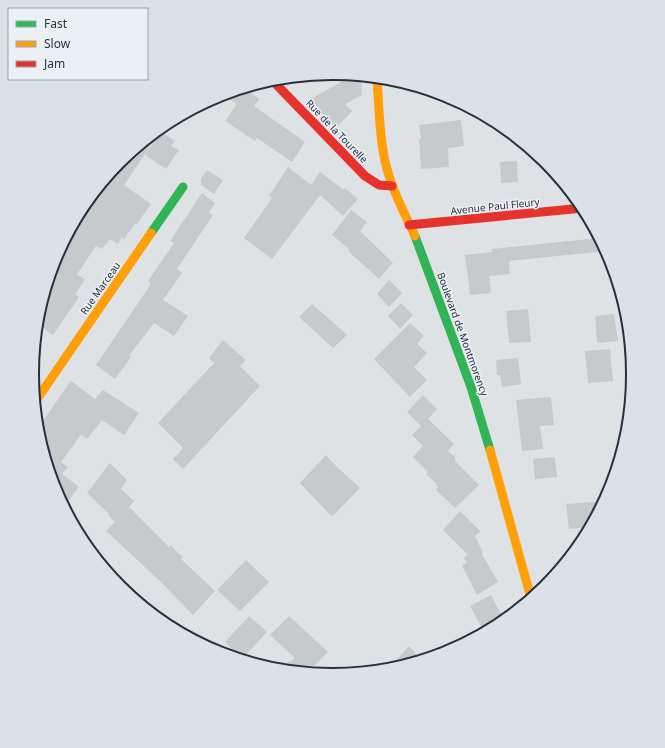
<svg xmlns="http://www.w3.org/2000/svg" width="665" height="748" font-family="'Noto Sans',sans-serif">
<rect width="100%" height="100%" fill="#dfe2e4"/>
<g fill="#c7cacc">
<polygon points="339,74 361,76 362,95 345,104 352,111 336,128 309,100 343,81"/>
<polygon points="244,88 259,99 254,106 305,142 292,162 257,138 255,141 225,121 237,104 223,95"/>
<polygon points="461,120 464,146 448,148 449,167 421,169 419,139 421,139 419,125"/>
<polygon points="161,132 175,141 171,146 179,150 166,169 145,155"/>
<polygon points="155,133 158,135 124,185 151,204 136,225 135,224 124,239 122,237 118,244 110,239 102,249 96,246 77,274 85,280 75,294 79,297 53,335 37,324 37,320 49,304 43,300 55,259 83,207 120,161"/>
<polygon points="517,161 518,182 501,183 500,162"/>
<polygon points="288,167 311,185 320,172 344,190 345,188 358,199 343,216 320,195 272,259 244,238 272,198 269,196"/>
<polygon points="207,170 223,180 214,194 201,185 201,179"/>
<polygon points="202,193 215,203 209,212 213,215 177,269 182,273 163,300 188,316 174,336 154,323 129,356 131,357 115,379 96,365 151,284 148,281 174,243 170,241"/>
<polygon points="351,210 367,222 360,231 393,263 379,279 348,251 350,250 332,235"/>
<polygon points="599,238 606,251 509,261 510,274 489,276 491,293 470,295 465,255 492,252 492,249"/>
<polygon points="389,280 402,293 389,307 377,294"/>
<polygon points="401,303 413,315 400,329 388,316"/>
<polygon points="312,304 347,335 333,348 299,317"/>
<polygon points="528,309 531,342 509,343 506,311"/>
<polygon points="614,314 618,341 597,343 595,316"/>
<polygon points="410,323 424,336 417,344 427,353 414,367 427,380 410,397 374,359"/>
<polygon points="223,340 246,360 240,366 260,386 183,469 173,459 183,448 158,423 214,363 209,358"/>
<polygon points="610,349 613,381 588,383 585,351"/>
<polygon points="518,358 521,384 502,387 500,375 497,375 496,360"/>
<polygon points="71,381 95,399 103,390 139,413 124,435 102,420 87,439 81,435 61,462 68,467 62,474 79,487 68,501 57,492 55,489 37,429"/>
<polygon points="423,395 437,409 428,419 454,444 448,451 455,457 455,461 479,485 455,508 436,490 438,487 436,485 437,484 426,474 428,472 413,457 423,446 412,435 421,426 407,412"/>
<polygon points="551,397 554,425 540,426 543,449 522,451 516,400"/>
<polygon points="326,455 336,466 360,488 332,517 300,483"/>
<polygon points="555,457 557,477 535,479 533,459"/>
<polygon points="110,463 127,480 121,489 134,501 129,507 169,547 170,545 183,557 181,559 215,591 193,615 160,581 106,531 115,522 108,515 109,514 87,493"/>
<polygon points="604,501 590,527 569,529 566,504"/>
<polygon points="460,511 480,531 475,536 483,553 482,554 498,582 477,595 462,566 467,562 464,558 468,555 443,530"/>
<polygon points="246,560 269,582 240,611 217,590"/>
<polygon points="491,595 504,620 484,632 470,606"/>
<polygon points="249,616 267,632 242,659 225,642"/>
<polygon points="289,616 328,652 308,672 278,669 295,658 270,635"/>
<polygon points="409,646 421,660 388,669"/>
</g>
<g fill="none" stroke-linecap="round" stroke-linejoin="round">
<g stroke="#30b455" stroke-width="9">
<polyline points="151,233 183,187"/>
<polyline points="415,236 471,387 490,450"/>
</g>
<g stroke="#ff9f0a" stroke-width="9">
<path d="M377,78C379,106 379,134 385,161C391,188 404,212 415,236"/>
<polyline points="35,402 151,233"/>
<polyline points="490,450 531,598"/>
</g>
<g stroke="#e5322d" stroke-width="9">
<polyline points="272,80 365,176 379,185 392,186"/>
<polyline points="409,225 583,208"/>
</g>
</g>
<g text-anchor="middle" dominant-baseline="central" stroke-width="3" stroke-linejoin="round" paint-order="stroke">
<g font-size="10" fill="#25313e" stroke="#ebf0f5">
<text transform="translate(337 131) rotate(46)">Rue de la Tourelle</text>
<text transform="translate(495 206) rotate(-6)">Avenue Paul Fleury</text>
<text transform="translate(100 288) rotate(-55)">Rue Marceau</text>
<text transform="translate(463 334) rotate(70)">Boulevard de Montmorency</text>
</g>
</g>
<path d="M0 0H665V748H0ZM332 80H333A293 293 0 0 1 626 373V375A293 293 0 0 1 333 668H332A293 293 0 0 1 39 375V373A293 293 0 0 1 332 80Z" fill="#dbe1e6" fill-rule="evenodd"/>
<path fill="none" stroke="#25313e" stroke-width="2" d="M332 80H333A293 293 0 0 1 626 373V375A293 293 0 0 1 333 668H332A293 293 0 0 1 39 375V373A293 293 0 0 1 332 80Z"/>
<rect x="8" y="8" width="140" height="72" fill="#ebf0f5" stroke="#9ca4ac"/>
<rect x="16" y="21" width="20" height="6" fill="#30b455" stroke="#9ca4ac"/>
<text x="44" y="28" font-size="12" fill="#25313e">Fast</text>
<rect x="16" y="41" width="20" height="6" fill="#ff9f0a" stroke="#9ca4ac"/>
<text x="44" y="48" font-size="12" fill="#25313e">Slow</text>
<rect x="16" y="61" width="20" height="6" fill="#e5322d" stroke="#9ca4ac"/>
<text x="44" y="68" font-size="12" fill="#25313e">Jam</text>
</svg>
